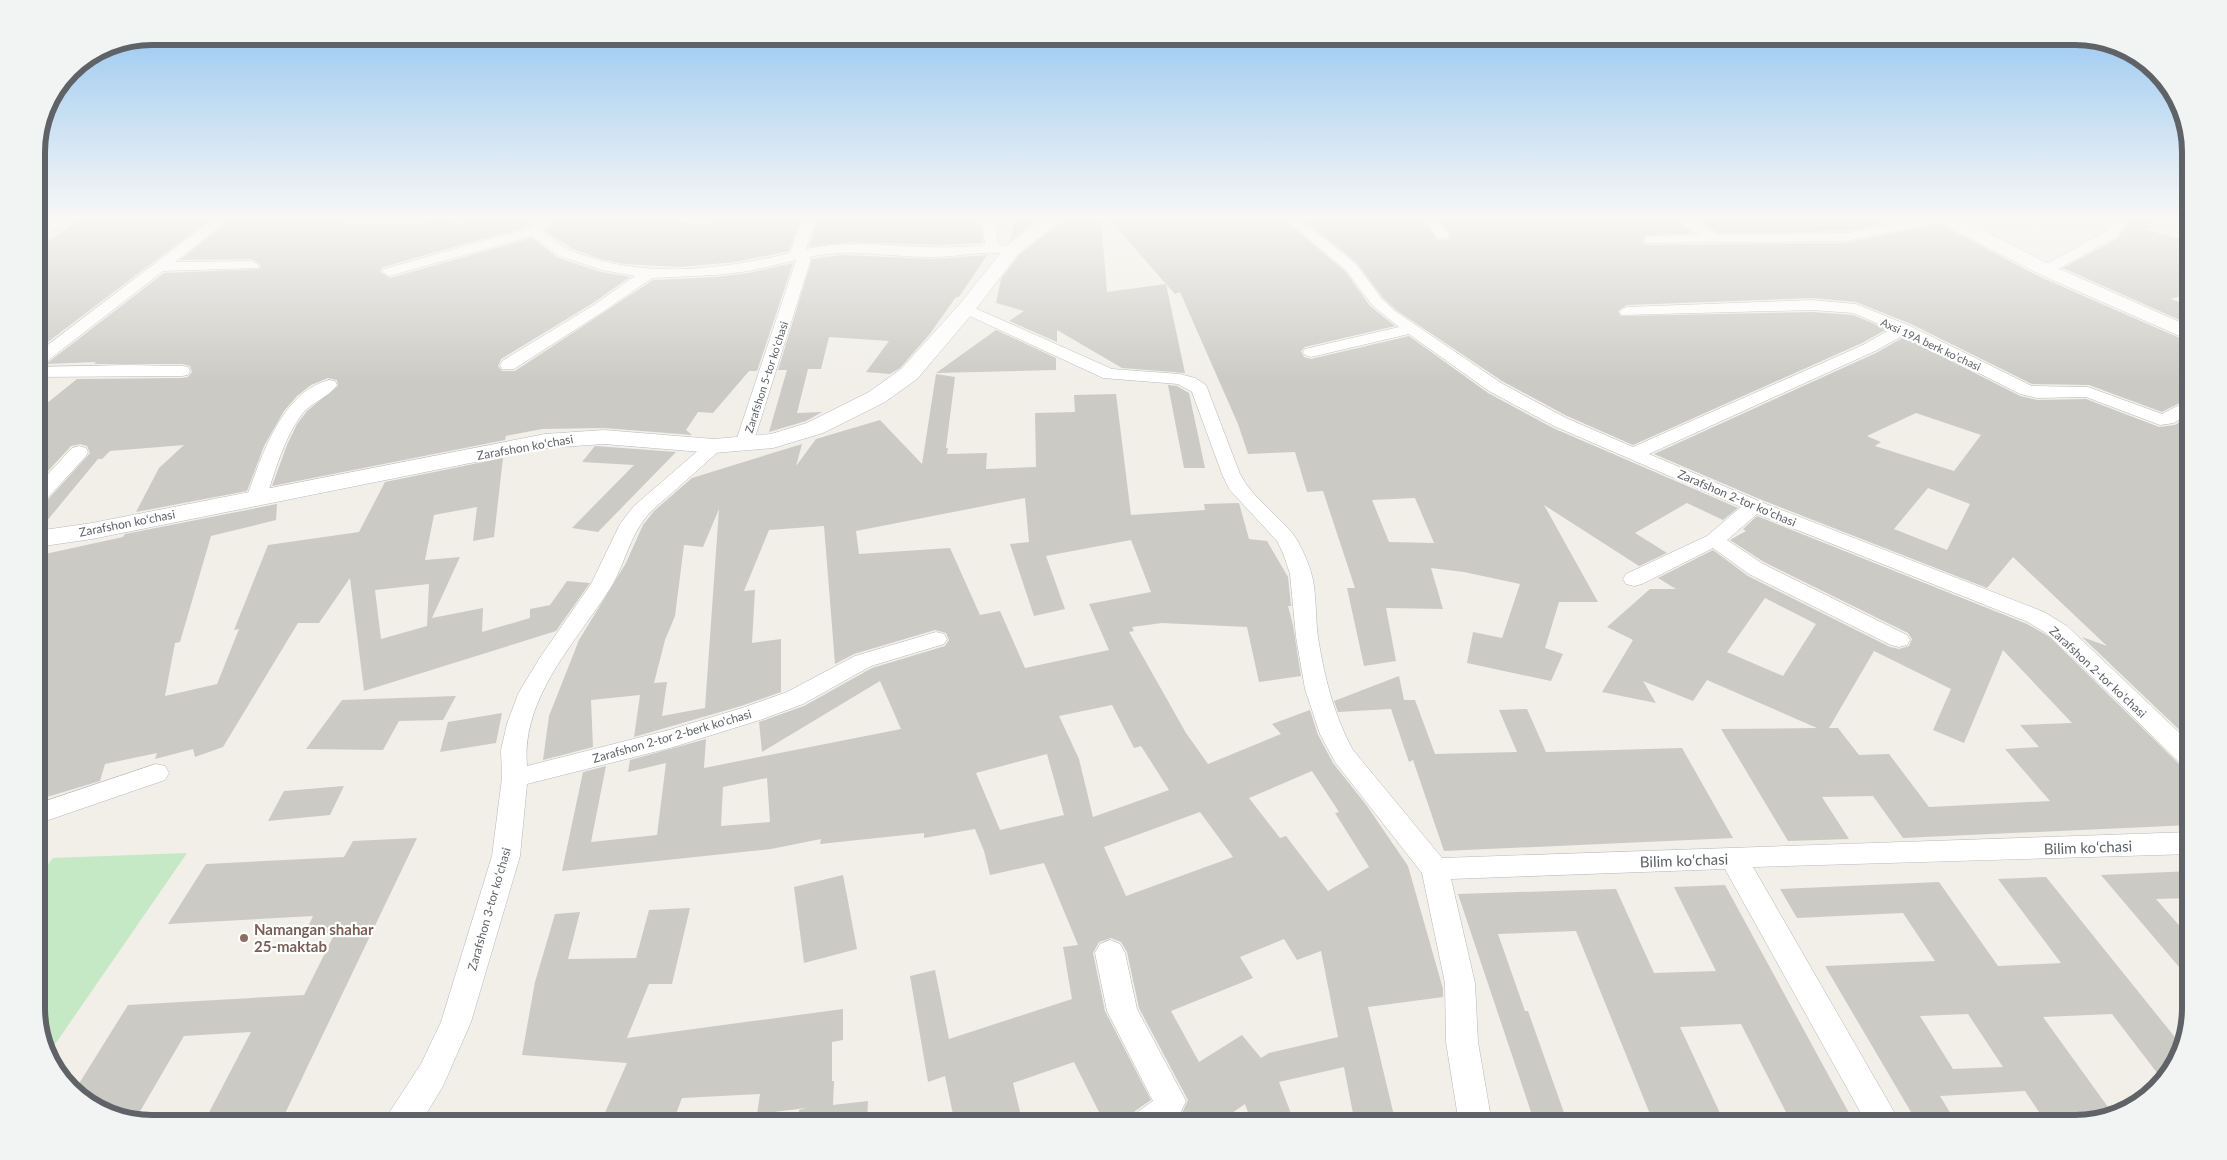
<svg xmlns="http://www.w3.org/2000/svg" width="2227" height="1160" font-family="Lato,sans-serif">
<rect width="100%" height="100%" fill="#f1efe8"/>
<polygon fill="#c5e8c5" points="187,853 49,1053 37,1016 37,878 53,858"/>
<g fill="#cccac5" fill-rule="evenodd">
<polygon points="81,219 210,219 36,351 36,249"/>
<polygon points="231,219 351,219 345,225 412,224 417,226 440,219 448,219 459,225 471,219 535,219 528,226 383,267 380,272 390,278 532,238 558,258 601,272 630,277 593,303 501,359 498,366 502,371 515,371 653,280 716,277 749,273 793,263 757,371 749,371 713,413 698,412 686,430 692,435 604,428 542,429 506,436 505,440 272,486 287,445 297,424 307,411 338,386 337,380 328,378 311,385 297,396 284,411 264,446 247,491 136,512 159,468 184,445 110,451 102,459 98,459 41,528 36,529 36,507 44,504 90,453 87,446 80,444 71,446 36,484 36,412 77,379 182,378 188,377 192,372 190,366 182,364 94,364 96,362 46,364 164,273 259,269 261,265 252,259 180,260"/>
<polygon points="555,219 663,219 706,225 713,219 800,219 789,251 735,262 680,267 624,264 597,258 571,248 545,231"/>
<polygon points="818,219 980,219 983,243 940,245 849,242 809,247"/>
<polygon points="1015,219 1039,219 1010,241"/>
<path d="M1065,219H1101L1107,292L1166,284L1109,219H1282L1345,271L1370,306L1395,326L1305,347L1301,351L1304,357L1311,359L1409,336L1488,393L1553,428L1738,508L1723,520L1687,503L1635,533L1667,553L1639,566L1544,505L1598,602H1559L1545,648L1563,654L1551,681L1467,663L1473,632L1502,638L1520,584L1464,572L1431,568L1443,609L1386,608L1396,661L1364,666L1347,588H1355L1323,491L1307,492L1295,452L1248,454L1238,424L1180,292L1175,294L1166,284L1185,373L1122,368L1057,330V342L1009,321L1024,311L996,303L1001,279L1019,255ZM1415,498L1434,543L1389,542L1372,500Z"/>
<polygon points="1303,219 1422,219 1437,240 1447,240 1451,235 1440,219 1673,219 1693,233 1646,235 1642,241 1646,245 1846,243 1939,224 2038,276 2191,343 2191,397 2162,412 2089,385 2032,384 1911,324 1856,302 1812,298 1627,305 1618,311 1621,316 1812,312 1853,315 1887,329 1862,343 1633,445 1567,416 1502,381 1396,310 1383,298 1357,263"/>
<polygon points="1696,219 1904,219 1846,231 1719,233"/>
<polygon points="2133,219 2159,219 2147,230 2191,242 2191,293 2171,299 2191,306 2191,325 2063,268 2117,239"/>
<polygon points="841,255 934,259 987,255 959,297 956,297 929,335 900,368 890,374 866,372 889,341 829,337 821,369 808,369 797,413 822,412 806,421 769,432 787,370 778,370 812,259"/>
<polygon points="996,330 1056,358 1056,370 936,373"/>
<path d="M1904,337L2020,396L2037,400L2086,399L2159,427L2175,425L2191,414V741L2082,637L2107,646L2013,557L1987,588L1762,500L1654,454L1876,353ZM1916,413L1981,435L1954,471L1875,446L1881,442L1867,436ZM1928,488L1970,504L1947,550L1894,529Z"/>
<path d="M936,374L955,377L946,448H948L947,454L987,453L986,469L1036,467L1035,413L1075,412L1074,395L1116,394L1131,515L1205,510L1204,504L1239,503L1249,539L1267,541L1288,577L1291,606H1288L1293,625L1301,676L1259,682L1247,627L1162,623L1132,627L1134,631L1129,632L1186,733L1208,764L1281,734L1272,724L1310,710L1318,735L1333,763L1367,806L1408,866L1443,989V997L1368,1007L1396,1124H1355L1344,1067L1279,1082L1295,1124H1252L1245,1104L1216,1124H1177L1188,1100L1139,1008L1127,952L1121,942L1111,938L1099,942L1093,953L1105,1011L1151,1100L1135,1111L1130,1124H1105L1074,1062L1013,1083L1023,1124H955L945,1076L928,1082L910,976L935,970L949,1039L1072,999L1063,947L1078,945L1044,863L990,875L984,851L975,829L924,838V833L820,844L821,839L771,849L562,871L583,772L606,766L591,842L657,835L666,763L628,772L630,760L706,739L704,768L901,729L880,681L762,752L759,722L804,706L872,668L945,646L949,640L946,633L935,630L854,654L835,664L824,526L769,530L744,591L755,590L752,643L781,639V692L741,706L634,737L640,695L591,700L593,747L543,760L549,716L579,640L626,563L643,525L654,511L692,478L802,444L796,466L816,439L880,420L922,464ZM1025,498L1029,542L1010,544L1034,616L1065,609L1046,556L1131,540L1151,592L1089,604L1109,650L1025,668L1000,611L980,615L950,548L859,554L856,531ZM719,509L705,708L662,716L667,682L654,683L665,640L675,616L684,545L703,547ZM1112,705L1134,748L1141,746L1169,790L1093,817L1079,759L1059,716ZM1047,754L1064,815L1000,830L976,773ZM1312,771L1339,812L1335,813L1369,867L1328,891L1286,836L1280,838L1249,798ZM767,778L770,822L721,826L723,787ZM1200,812L1233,857L1126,896L1104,847ZM1284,939L1297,960L1321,951L1338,1037L1269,1053L1261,1058L1242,1035L1199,1062L1171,1011L1253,978L1240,957Z"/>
<polygon points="1168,385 1177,386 1189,393 1205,468 1184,468"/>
<polygon points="595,446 676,452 598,532 572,528 634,465 582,462"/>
<path d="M503,458L494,537L473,541L477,507L434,515L425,560L460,557L432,618L483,608L482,632L530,618V609L550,605L567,581L590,583L556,631L364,691L350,578L319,623H298L223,747L195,757L193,749L155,759L157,753L105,764L100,781L37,800L36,556L123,537L125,534L277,504L276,520L211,536L180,642L175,643L165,696L217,684L239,629L234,630L268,545L359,532L385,482ZM429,584L427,626L381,639L375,590Z"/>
<path d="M1757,516L2027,624L2050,637L2181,766L2191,770V825L1903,838L1873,796L1822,797L1849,839L1788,841L1721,729L1817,728L1707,680L1693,701L1643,681L1656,703L1602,692L1633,640L1607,627L1650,589H1676L1658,578L1713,550L1748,576L1890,647L1899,649L1909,646L1912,639L1908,633L1764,562L1730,540L1746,531L1743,529ZM1765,598L1816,624L1783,676L1727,652ZM2003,650L2072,723L2020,725L2039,747L2005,749L2050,801L1929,807L1889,754L1859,755L1838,728H1829L1874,651L1951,689L1933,730L1964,743Z"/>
<polygon points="1399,676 1404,700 1415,700 1435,754 1517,752 1499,710 1527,709 1546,752 1682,748 1733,838 1444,851 1413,760 1409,762 1391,709 1338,712 1334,701"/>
<polygon points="456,696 443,720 399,721 383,750 306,749 342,700"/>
<polygon points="502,713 496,743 440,752 448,722"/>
<polygon points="344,786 330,815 268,821 284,791"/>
<polygon points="417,838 280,1124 203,1124 251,1032 184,1036 135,1120 101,1112 75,1090 128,1005 304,995 335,933 304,935 313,916 168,924 206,864 344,857 353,841"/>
<polygon points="2191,871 2191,898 2156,899 2191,939 2191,981 2101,875"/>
<polygon points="843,875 857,949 804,963 794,887"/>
<path d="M2046,877L2182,1046L2179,1059L2161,1078L2112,1014L2043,1017L2113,1114L2075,1124H2047L2025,1091L1940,1096L1957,1124H1918L1825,966L1935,961L1903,913L1797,918L1780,889L1939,882L1998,966L2061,963L1998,879ZM1968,1014L2003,1067L1953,1069L1920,1016Z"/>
<polygon points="1725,885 1855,1124 1792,1124 1741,1024 1680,1027 1725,1124 1654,1124 1576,931 1498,934 1525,1011 1528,1011 1568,1124 1535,1124 1458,894 1616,889 1654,973 1716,971 1674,887"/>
<polygon points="690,908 672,984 649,984 627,1038 843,1009 843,1040 832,1042 832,1081 834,1081 833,1105 868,1101 867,1124 800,1124 799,1110 806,1108 757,1114 760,1094 682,1098 672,1124 600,1124 627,1063 522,1055 535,982 555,914 580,912 568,959 636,958 649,910"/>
</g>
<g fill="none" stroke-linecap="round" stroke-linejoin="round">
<g stroke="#b5b8bc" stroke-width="1">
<g id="street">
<polygon points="54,219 71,219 36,241 36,231"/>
<polygon points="213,219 229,219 175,262 252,261 259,265 257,268 163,271 42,365 36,367 36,354"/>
<path d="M538,219H553L542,231C551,237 560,246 570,250C640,280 719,270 790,253L802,219H816L806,249C862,236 925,253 985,245L982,219H996L997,242L999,245L1012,247L1014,250L1007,254C983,250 958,257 934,257C893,258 850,247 810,257V262L753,444L750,448L744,449L738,448L735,444L796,260L749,271L716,275L652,278L604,311L514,369H502L500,365L502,361L594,305L635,276L602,270L559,256L532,236L389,276L382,272L384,269L529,228Z"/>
<polygon points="1284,219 1300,219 1356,264 1382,299 1395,311 1501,383 1566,418 1633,447 1863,345 1891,329 1853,313 1812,310 1622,315 1619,312 1622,309 1627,307 1812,300 1856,304 1910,326 2032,386 2088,387 2162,414 2191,399 2191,412 2174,423 2160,425 2086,397 2037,398 2020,394 1904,335 1875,351 1649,454 1761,502 2044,612 2067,626 2191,744 2191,768 2182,765 2051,636 2028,622 1757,514 1727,540 1763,564 1907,635 1910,640 1907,645 1899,647 1891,645 1749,574 1713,548 1642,584 1634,586 1626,584 1623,579 1626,574 1707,536 1741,507 1554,426 1489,391 1409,334 1311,357 1305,355 1303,352 1305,349 1399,327 1372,305 1346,270"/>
<polygon points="1424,219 1438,219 1449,235 1447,238 1437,238"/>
<polygon points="1675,219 1692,219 1718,235 1846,233 1915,219 1944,219 1937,223 1846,241 1646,243 1644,240 1646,237 1651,236 1699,235"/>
<polygon points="2117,219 2131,219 2116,237 2051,273 2046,274 2039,270 2041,267 2106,231"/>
<path d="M966,304L1112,369L1180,374L1195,378L1206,385L1240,474C1253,498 1276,514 1293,534C1301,545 1307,560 1311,572C1317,592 1315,616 1318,637C1324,676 1334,716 1353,750L1442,858L2191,832V854L1753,867L1901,1124H1867L1725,869L1451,879L1475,983L1478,1042L1492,1124H1459L1446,1042L1445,983L1422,873L1335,762L1320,734L1305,689L1296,637L1290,574L1283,553L1277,541L1229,489L1222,474L1192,392L1178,384L1103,378L961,312L958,309L961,306Z"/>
<polygon points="128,365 182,366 188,367 190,371 188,375 182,376 36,377 36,367"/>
<path d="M329,380L335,381L337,385C329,397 312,402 302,414C284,438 275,471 266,499L263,503L256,505L249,503L246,499C261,458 281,392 329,380Z"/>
<path d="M714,441L720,442L723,446L720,450C704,464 688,479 672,493C664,500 654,507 647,516C629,537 625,564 611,587C577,641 521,697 527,766L669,730L742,708L787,692L855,656L936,632L944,634L947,639L944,644L871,666L803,704L760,720L670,748L527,784L520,856L471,1022L443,1086L420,1124H385L389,1113L421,1064L441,1022L492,856L502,778L501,750L507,724L518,694L539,659L591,584L620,524L634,506L708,442Z"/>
<polygon points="79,446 86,448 88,452 86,456 43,503 36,505 36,487 72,448"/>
<polygon points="156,764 165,766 169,773 165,780 37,824 37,804"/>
<polygon points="1110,940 1120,944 1125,953 1137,1009 1186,1101 1175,1124 1132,1124 1136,1113 1153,1101 1107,1011 1095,953 1100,944"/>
</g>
</g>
<g stroke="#b6babf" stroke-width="1">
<g id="secondary">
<polygon points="1043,219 1063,219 1018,254 973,313 917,379 885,402 823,433 773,448 714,453 604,444 545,448 92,539 37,547 37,531 92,523 545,434 604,430 714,439 771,434 807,423 869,392 901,369 959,305 1006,246"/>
<polygon points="1939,219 1961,219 2053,266 2191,327 2191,341 2039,274 1941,223"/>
</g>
</g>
<use href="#street" fill="#fff" fill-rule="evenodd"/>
<use href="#secondary" fill="#fff" fill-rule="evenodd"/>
</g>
<linearGradient id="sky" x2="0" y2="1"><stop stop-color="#8fc3f1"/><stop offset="0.57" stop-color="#f9f8f5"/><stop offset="1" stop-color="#f9f8f5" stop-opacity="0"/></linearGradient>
<rect width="2227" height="382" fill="url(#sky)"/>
<circle fill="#8d6e63" stroke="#fff" stroke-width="2" cx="244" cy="938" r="5"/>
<g text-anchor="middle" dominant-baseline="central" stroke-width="4.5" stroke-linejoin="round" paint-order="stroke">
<g font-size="11" fill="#5f6368" stroke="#fff">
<text transform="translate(1931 344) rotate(25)">Аxsi 19А berk koʼchasi</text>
<text transform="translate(766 377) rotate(-72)">Zarafshon 5-tor koʻchasi</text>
</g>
<g font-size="12" fill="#5f6368" stroke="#fff">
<text transform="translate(525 447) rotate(-10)">Zarafshon koʻchasi</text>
<text transform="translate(1737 498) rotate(23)">Zarafshon 2-tor koʼchasi</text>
<text transform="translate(127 523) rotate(-11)">Zarafshon koʻchasi</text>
<text transform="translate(2098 672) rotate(43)">Zarafshon 2-tor koʼchasi</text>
<text transform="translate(672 736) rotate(-16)">Zarafshon 2-tor 2-berk ko'chasi</text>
<text transform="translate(489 909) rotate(-74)">Zarafshon 3-tor koʻchasi</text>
</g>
<g font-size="15" fill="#5f6368" stroke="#fff">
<text transform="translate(2088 847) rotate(-2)">Bilim koʻchasi</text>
<text transform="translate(1684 860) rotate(-2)">Bilim koʻchasi</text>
</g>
<g font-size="15" font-weight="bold" fill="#785e54" stroke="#fff" text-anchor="start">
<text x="254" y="929">Namangan shahar<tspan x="254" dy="17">25-maktab</tspan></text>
</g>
</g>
<path d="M0 0H2227V1160H0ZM152 45H2075A107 107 0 0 1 2182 152V1008A107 107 0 0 1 2075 1115H152A107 107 0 0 1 45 1008V152A107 107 0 0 1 152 45Z" fill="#f2f3f3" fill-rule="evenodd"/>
<path fill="none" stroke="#5f6368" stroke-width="6" d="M152 45H2075A107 107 0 0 1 2182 152V1008A107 107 0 0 1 2075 1115H152A107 107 0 0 1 45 1008V152A107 107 0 0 1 152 45Z"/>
</svg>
